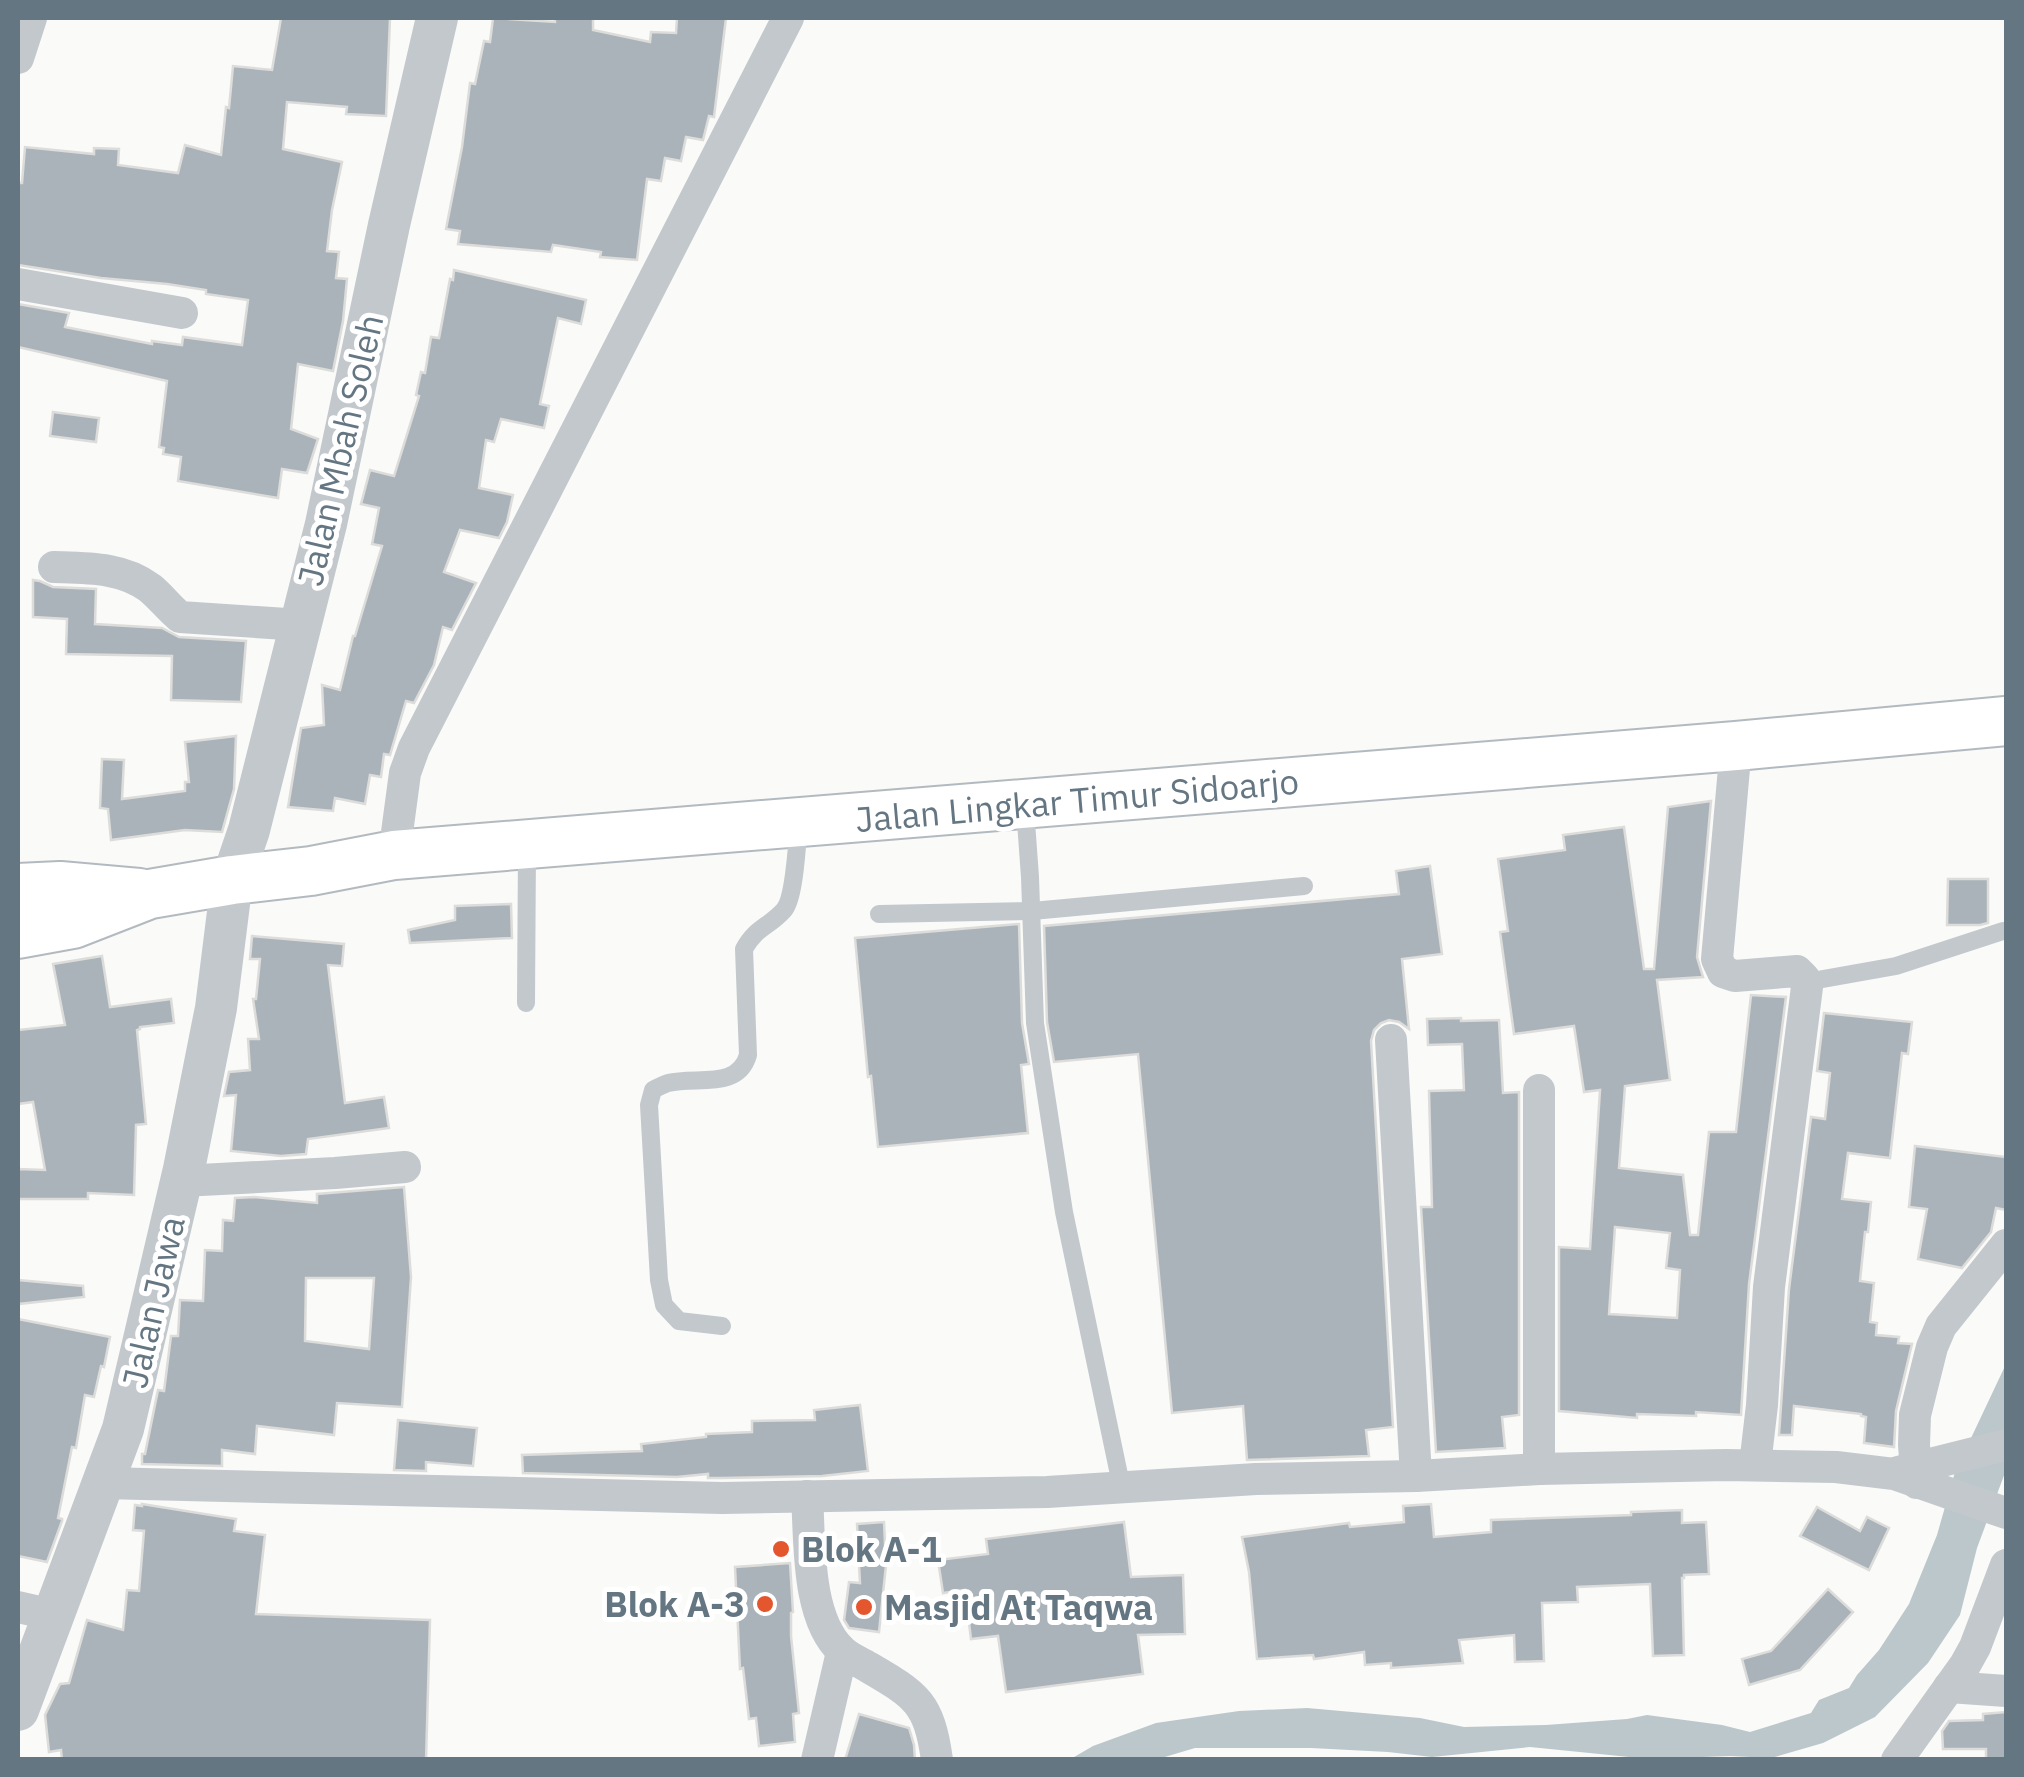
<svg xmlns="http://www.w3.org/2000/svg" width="2024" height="1777" font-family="'IBM Plex Sans',sans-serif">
<rect width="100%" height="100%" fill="#fafaf8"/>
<polygon fill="#bbc7cb" points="2006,1364 2006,1470 1977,1548 1960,1615 1928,1663 1875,1717 1823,1743 1771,1758 1730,1756 1649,1759 1530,1747 1432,1757 1388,1752 1311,1748 1195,1748 1158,1759 1069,1760 1093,1746 1156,1723 1239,1711 1307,1708 1420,1718 1464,1727 1546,1725 1627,1719 1647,1715 1722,1725 1750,1732 1811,1713 1819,1700 1849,1688 1857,1675 1879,1650 1909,1604 1937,1535 1955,1472"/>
<g fill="#aab3b9" stroke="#dcdcda" stroke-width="2.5" fill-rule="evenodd">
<polygon points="281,18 390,18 386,116 346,114 347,107 287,102 283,149 342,162 332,210 327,251 339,252 336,278 347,279 343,321 333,371 298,364 291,429 318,439 307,473 282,469 278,498 178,481 181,457 163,454 164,448 159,447 167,381 18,347 18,304 69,313 65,327 152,344 152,341 182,345 183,337 242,345 248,300 206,294 206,290 167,284 101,278 18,265 18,183 22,183 25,147 94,154 94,148 119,149 118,165 178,173 185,145 221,155 226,107 229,108 233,66 272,70"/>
<polygon points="493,18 555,22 555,18 593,18 593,30 650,42 651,32 676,33 677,18 726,18 714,117 709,116 703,140 686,137 681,161 665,158 661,181 647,179 637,260 600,257 601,252 553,245 551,252 458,244 460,231 446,229 462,147 470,83 475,84 484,41 490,42"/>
<polygon points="454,270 586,300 581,324 558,318 540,404 549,406 544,428 501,419 494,442 486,440 479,488 513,495 507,522 499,538 460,530 444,572 476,583 452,630 443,627 434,665 414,703 406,701 390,755 384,754 381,777 370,775 365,804 335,798 333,811 288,807 301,728 324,725 322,685 340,690 353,636 355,636 382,546 372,544 379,508 361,504 370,470 394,476 419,396 416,395 421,372 425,373 431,337 439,338 450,279 453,280"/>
<polygon points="53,412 99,418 96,442 50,436"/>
<polygon points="33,580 40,581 53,587 96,589 95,624 162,628 179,637 246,641 241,702 171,700 172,656 66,654 67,619 33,617"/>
<polygon points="236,736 234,789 222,832 185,830 111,840 108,809 100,808 102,759 124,760 122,799 185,791 185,782 189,782 185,742"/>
<path d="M1711,801L1697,957L1703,977L1657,980L1670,1080L1625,1086L1619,1168L1683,1175L1690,1235H1698L1709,1132H1736L1751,995L1786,997L1749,1284L1741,1415L1696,1412V1416L1637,1414V1418L1559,1411V1247L1590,1249L1600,1090L1584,1092L1574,1026L1514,1034L1500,932L1508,931L1498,859L1565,850L1563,835L1624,827L1644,969H1654L1668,807ZM1615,1227L1670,1233L1666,1268L1680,1270L1677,1318L1609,1314Z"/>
<polygon points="1430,866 1442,954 1402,959 1409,1029 1399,1022 1389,1020 1381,1023 1374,1030 1371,1041 1393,1427 1366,1430 1369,1456 1247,1460 1243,1406 1172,1413 1138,1054 1054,1062 1047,1022 1044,926 1399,894 1396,871"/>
<polygon points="1948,879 1988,879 1988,923 1980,925 1947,925"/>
<polygon points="511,904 512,938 410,943 408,930 455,920 455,906"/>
<polygon points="1019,924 1022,1023 1029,1064 1021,1065 1028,1133 878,1147 871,1076 868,1077 855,938"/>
<polygon points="252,936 344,944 342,966 328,965 345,1103 384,1097 389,1128 308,1139 306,1154 281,1156 231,1151 236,1095 224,1096 229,1072 250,1070 248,1039 259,1039 253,999 256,999 260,959 250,959"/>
<polygon points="102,956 110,1007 171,999 174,1023 140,1027 140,1029 137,1030 146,1124 136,1125 134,1195 88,1193 88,1199 18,1199 18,1169 45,1170 33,1102 18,1104 18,1030 65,1025 53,964"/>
<polygon points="1824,1013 1912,1022 1908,1054 1902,1053 1890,1158 1848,1153 1842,1199 1871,1202 1868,1232 1865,1232 1860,1281 1874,1283 1870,1322 1877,1323 1876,1335 1899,1337 1898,1343 1912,1344 1896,1411 1894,1447 1864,1443 1866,1417 1861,1416 1861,1414 1794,1406 1792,1435 1779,1435 1789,1289 1811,1117 1825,1119 1830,1073 1817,1071"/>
<polygon points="1461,1018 1461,1021 1499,1020 1503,1093 1519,1092 1519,1415 1502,1417 1505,1448 1436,1452 1421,1207 1432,1207 1429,1091 1464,1090 1462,1044 1428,1045 1427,1019"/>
<polygon points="1915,1146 2006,1157 2006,1210 1996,1208 1991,1232 1962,1268 1918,1259 1927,1209 1909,1207"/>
<path d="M404,1187L411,1277L402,1407L337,1403L334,1435L257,1426L255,1454L222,1450V1466L142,1464V1454H145L158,1390L164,1391L171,1336H178L180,1300L203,1301L205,1250L222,1251L223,1220L233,1221L235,1198L254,1197L317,1203V1194ZM306,1278H374L369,1349L305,1341Z"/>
<polygon points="18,1280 83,1286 84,1297 18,1304"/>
<polygon points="18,1319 110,1337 104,1367 101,1366 94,1397 85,1395 76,1448 72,1447 58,1518 62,1519 62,1521 47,1562 18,1556"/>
<polygon points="860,1405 868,1471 822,1476 722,1478 708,1478 708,1474 677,1477 523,1473 522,1455 642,1451 641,1444 706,1437 706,1434 752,1432 752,1421 815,1420 814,1410"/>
<polygon points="398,1420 477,1428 473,1466 426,1462 426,1471 394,1470"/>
<polygon points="142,1504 236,1519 234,1531 265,1535 256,1614 430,1620 426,1760 62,1760 61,1750 49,1752 45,1715 60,1684 69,1683 87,1620 123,1630 127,1590 139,1591 144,1531 133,1530 135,1505 142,1506"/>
<polygon points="1431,1504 1434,1537 1491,1532 1491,1520 1631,1515 1631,1512 1682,1510 1682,1523 1706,1522 1709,1574 1684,1575 1684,1578 1682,1578 1684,1655 1653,1656 1650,1584 1577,1587 1578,1602 1542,1603 1544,1661 1515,1662 1514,1635 1459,1640 1463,1663 1391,1668 1391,1663 1365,1665 1364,1652 1314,1659 1313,1655 1257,1659 1249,1572 1242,1537 1349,1523 1350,1527 1404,1522 1403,1506"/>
<polygon points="1817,1507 1860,1531 1867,1517 1889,1528 1869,1570 1800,1536"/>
<polygon points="884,1522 886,1565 879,1632 849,1628 844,1620 849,1582 860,1583 857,1524"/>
<polygon points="1124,1522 1131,1577 1183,1575 1185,1634 1138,1635 1143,1674 1006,1692 998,1636 971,1639 965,1590 943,1593 938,1560 988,1554 986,1539"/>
<polygon points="790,1563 793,1612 791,1613 791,1636 799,1713 793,1714 795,1742 759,1746 756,1718 749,1719 743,1668 740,1669 735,1567"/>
<polygon points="1828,1589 1853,1612 1800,1670 1749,1685 1742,1659 1771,1651"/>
<polygon points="2006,1712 2006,1760 1986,1760 1986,1749 1943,1749 1942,1731 1949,1721 1983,1720 1983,1714"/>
<polygon points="859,1714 909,1728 914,1745 915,1760 845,1760"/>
</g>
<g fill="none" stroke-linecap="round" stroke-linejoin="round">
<g stroke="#b3babf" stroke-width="52">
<g id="secondary">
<polyline points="18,888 60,886 139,893"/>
<polyline points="18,934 73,924 150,894 232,880 311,871 394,855 1736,746 2006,721"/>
</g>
</g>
<g stroke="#c3c8cc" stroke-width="18">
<polyline points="1025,808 1030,877 1035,1023 1064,1212 1122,1489"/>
<polyline points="879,914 1032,911 1304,886"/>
<polyline points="1806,982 1896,966 2003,931"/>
<polyline points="526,1003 527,846"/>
<path d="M722,1326L679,1321L664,1305L659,1280L649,1105L653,1090C654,1089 667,1083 668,1083C697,1076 738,1090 748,1055L744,949C756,927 769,927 784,910C795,898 797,841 799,822"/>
</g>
<g stroke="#c3c8cc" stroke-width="32">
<polyline points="18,58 31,18"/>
<polyline points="18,284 182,313"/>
<path d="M54,567C87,568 122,567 150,588C161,597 169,608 180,617L301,625"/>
<polyline points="1736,746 1717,959 1723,972 1735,976 1797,971 1804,978 1807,987 1769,1287 1762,1405 1755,1465"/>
<polyline points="394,855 405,773 414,748 788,18"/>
<polyline points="1391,1040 1416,1476"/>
<polyline points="181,1181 335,1173 405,1167"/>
<polyline points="1539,1469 1539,1090"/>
<polyline points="1898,1472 2006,1445"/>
<polyline points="103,1483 722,1498 1047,1492 1256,1479 1416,1476 1539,1469 1726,1465 1836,1467 1894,1474 2006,1513"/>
<polyline points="1917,1483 1914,1445 1915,1415 1932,1347 1941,1326 2006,1245"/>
<path d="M807,1496C810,1541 806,1618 842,1651C849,1658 860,1662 868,1667C916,1695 929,1702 937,1760"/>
<polyline points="18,1607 53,1615"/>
<polyline points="1949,1687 2006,1691"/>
<polyline points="817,1760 842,1652"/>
<polyline points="1897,1760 1965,1665 1975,1647 2006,1565"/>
</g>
<polyline stroke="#c3c8cc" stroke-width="42" points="18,1710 123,1429 184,1169 216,1008 232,880 249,830 326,524 389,225 437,18"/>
<use href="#secondary" stroke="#fff" stroke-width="48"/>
</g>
<g fill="#e4572e" stroke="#fff" stroke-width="4">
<circle cx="781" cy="1549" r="10"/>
<circle cx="765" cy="1604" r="10"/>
<circle cx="864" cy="1607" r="10"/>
</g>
<g text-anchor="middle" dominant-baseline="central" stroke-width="10" stroke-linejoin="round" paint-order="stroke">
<g font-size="35" fill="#657683" stroke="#fff">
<text transform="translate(340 450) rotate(-77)">Jalan Mbah Soleh</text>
<text transform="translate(1077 800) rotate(-5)">Jalan Lingkar Timur Sidoarjo</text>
<text transform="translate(153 1302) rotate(-77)">Jalan Jawa</text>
</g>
<g font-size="35" font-weight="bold" fill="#657683" stroke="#fff" text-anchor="start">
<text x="801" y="1549">Blok A-1</text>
<text x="745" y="1604" text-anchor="end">Blok A-3</text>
<text x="884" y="1607">Masjid At Taqwa</text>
</g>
</g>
<rect width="2024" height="1777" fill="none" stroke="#657683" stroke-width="40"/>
</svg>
